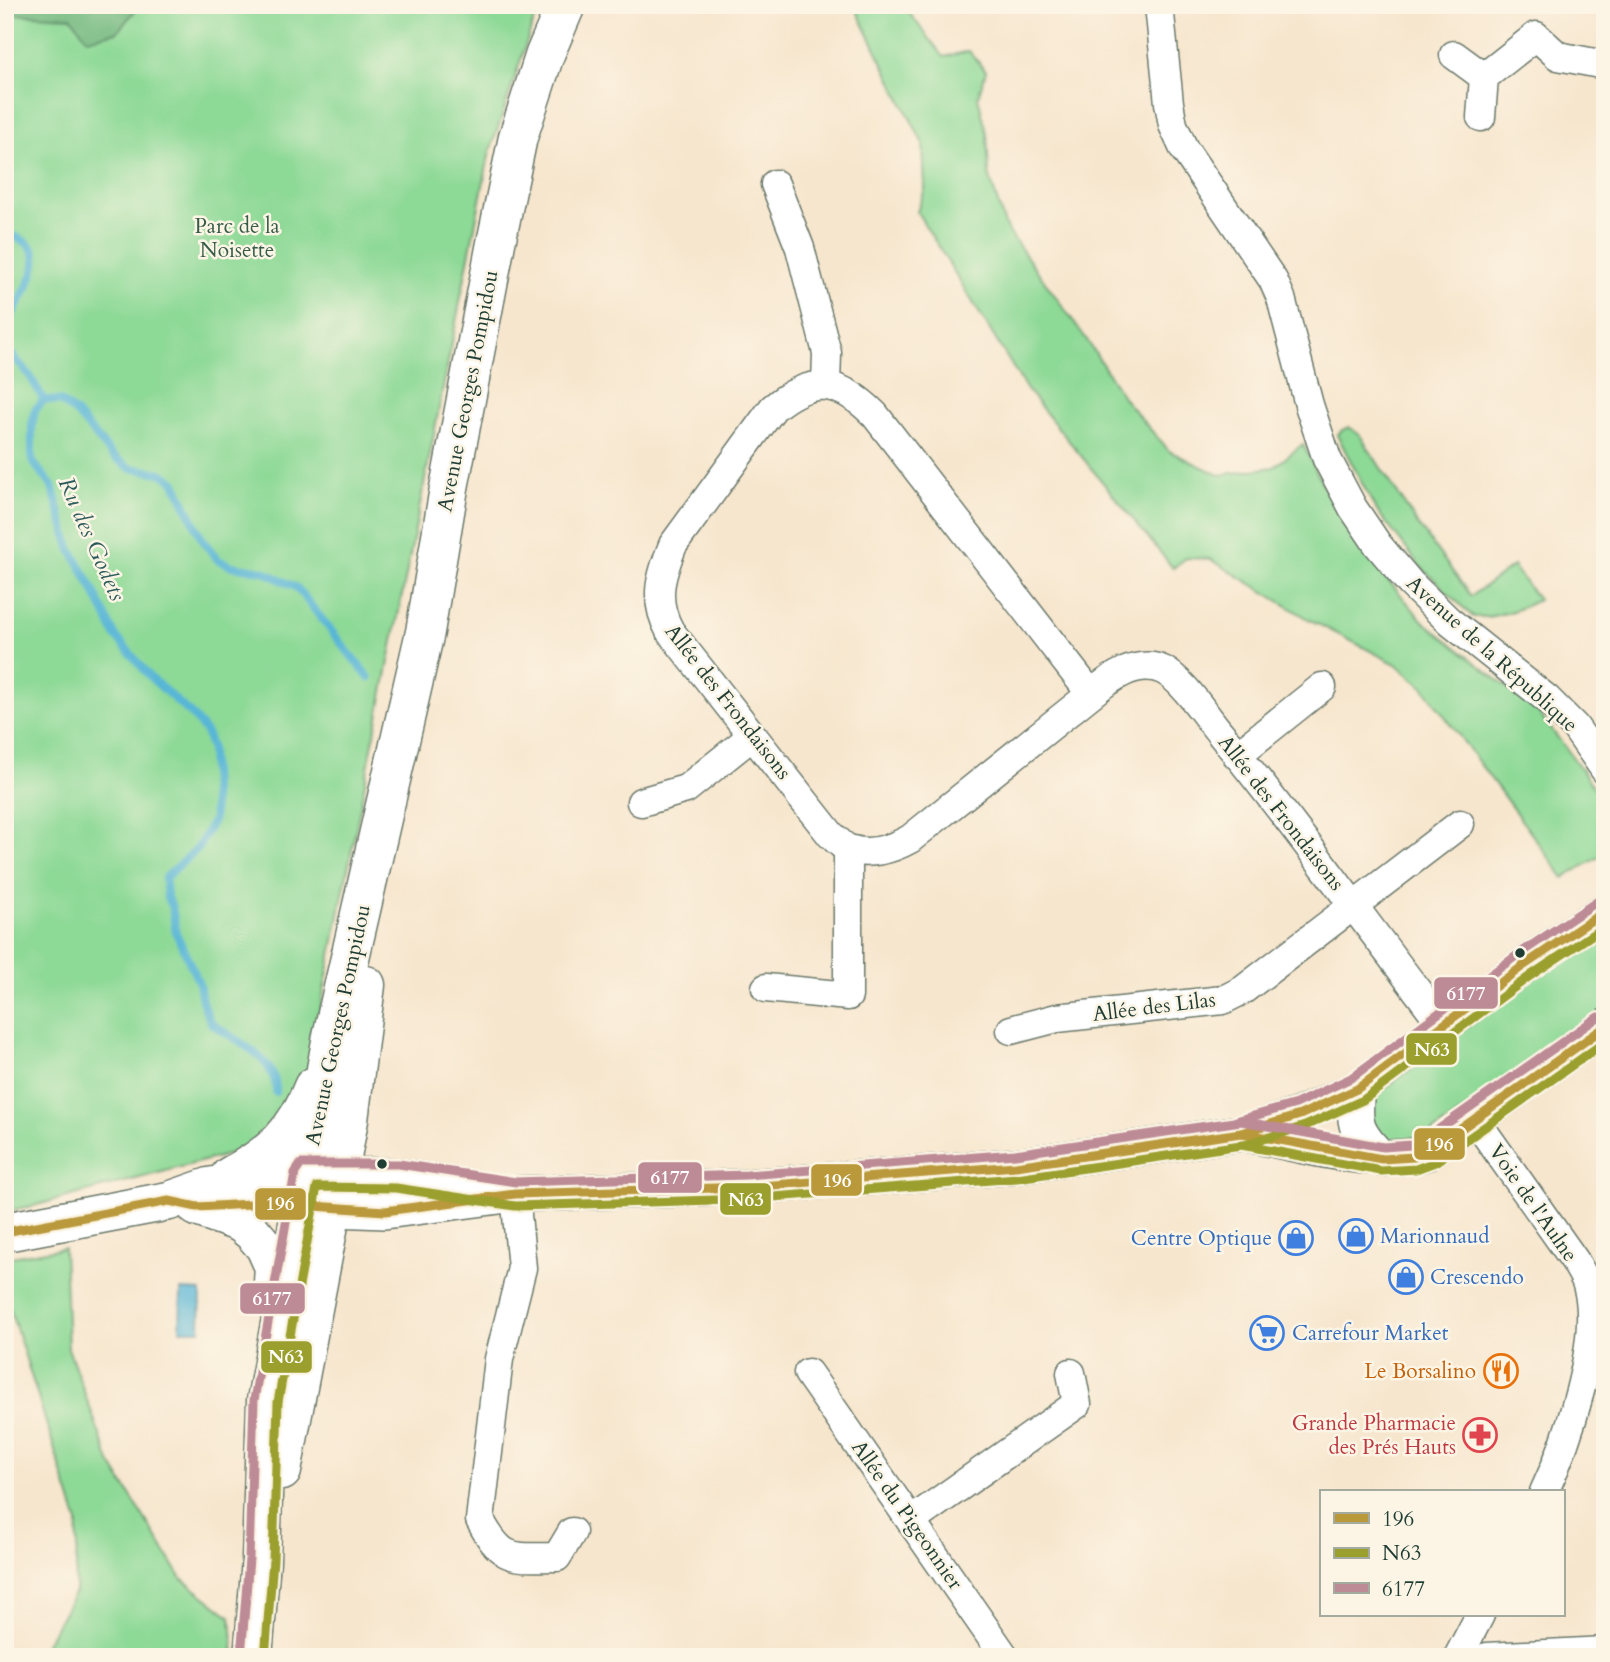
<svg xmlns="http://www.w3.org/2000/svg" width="1610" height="1662" font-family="Cardo,serif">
<rect width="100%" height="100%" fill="#fcf5e5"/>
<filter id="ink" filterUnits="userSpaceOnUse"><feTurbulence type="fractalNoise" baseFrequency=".0143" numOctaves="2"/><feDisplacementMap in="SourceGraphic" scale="14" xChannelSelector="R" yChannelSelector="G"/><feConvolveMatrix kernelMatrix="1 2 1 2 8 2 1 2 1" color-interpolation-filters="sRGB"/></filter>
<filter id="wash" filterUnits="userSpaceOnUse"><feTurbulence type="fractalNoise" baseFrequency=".00686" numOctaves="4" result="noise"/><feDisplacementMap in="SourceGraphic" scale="28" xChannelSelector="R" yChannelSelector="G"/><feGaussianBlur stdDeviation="1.57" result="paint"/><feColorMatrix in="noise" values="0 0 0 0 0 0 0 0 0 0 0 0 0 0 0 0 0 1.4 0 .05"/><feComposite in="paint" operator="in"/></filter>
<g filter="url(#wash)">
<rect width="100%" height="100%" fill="#f7e6ce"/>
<g fill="#8dd996" stroke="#568b65" stroke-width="2">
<polygon points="5,5 539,5 489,155 302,1102 253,1148 33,1206 5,1211"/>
<polygon points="854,5 903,5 944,57 969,51 986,71 978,97 987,134 989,175 1006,228 1087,340 1125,400 1169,451 1219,475 1274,467 1303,444 1326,491 1364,552 1423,621 1537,711 1569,752 1605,803 1605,853 1564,878 1424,688 1396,664 1310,620 1210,559 1186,558 1173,568 1027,390 917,212 925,189 923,144"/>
<path d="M1349,427L1359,434L1416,522L1471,596L1513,566L1538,600C1517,611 1496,618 1473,617L1419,565L1375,508L1337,435L1342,430Z"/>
<polygon points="1605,922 1605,1015 1409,1148 1388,1143 1371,1120 1371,1099"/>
<polygon points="64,1248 68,1348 110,1462 182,1579 231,1617 234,1657 9,1657 43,1649 75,1592 78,1523 5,1293 5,1258"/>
</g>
<polygon fill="#72b97f" stroke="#487b5a" stroke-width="2" points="5,5 140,5 117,32 87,39 71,17 11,14 5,19"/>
<polygon fill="#58b6d6" stroke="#3c7a85" stroke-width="2" points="181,1290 201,1291 200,1330 180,1330"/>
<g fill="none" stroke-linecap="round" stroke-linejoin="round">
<g stroke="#58b6d6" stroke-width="8">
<path d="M5,234C68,247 14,300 5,331"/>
<path d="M5,346L30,376L44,400L35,410L32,426V461L52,486L70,548L92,587L115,635L151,678L191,714L206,732L211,747L214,818L198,848L165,878L167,898L172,907L176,933L199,983L202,1001L211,1023C235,1041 277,1057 276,1092"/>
<polyline points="44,400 60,401 76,413 113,456 130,468 161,473 174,481 202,539 218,560 232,566 263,571 297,588 369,678"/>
</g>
</g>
</g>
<g filter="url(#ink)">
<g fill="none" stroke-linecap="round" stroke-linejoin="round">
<g stroke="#6b786a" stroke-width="31">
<g id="minor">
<polyline points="1159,5 1169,103 1173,125 1184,149 1273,280 1281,298 1309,405 1327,459 1353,508 1378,545 1411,584 1449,621 1547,699 1575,727 1605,770"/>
<polyline points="1454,55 1484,77"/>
<polyline points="1481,117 1484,77 1536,36 1558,56 1605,65"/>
<polyline points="775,184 800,248 827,353 826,385"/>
<path d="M1091,694L875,415C840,380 813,375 773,408L673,545C660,577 653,600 670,631L831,835C836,839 843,847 849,849C869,856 892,849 910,839L1091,694C1109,679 1137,658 1163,670C1183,680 1205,715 1220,733C1297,827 1369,928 1443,1025"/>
<polyline points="1237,755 1322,687"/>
<polyline points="641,802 686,789 752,736"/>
<polyline points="766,988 848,996 848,849"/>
<polyline points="1011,1030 1057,1018 1223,1000 1243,990 1460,824"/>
<path d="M1474,1118L1575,1261C1579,1269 1585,1277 1587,1285C1603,1338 1567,1444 1544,1492"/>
<path d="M515,1194L522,1268L499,1359L480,1520C503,1563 512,1557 557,1557L572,1532"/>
<polyline points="808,1373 1005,1657"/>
<polyline points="911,1521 1077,1404 1071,1373"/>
<polyline points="1458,1657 1480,1615"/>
<polyline points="1487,1657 1605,1651"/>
</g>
</g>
<g stroke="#6b786a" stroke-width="38">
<g id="tertiary">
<path d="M1357,1089C1353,1124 1355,1133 1382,1159"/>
<path d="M1248,1134C1295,1143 1385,1169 1428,1152L1605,1027"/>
<polyline points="309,1175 397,1176 473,1188"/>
<polyline points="333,1209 385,1211 515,1194 748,1187 1016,1166 1241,1133 1300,1115 1357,1089 1523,966 1605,911"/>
</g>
</g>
<g stroke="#6b786a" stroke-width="41">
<g id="secondary">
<path d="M230,1176C272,1154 296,1132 313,1087"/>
<polyline points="197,1207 241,1223 253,1233 265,1247 274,1267 272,1298"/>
<polyline points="5,1232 169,1201 209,1187 270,1176 307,1175"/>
<polyline points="282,1471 349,1120 366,985"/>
<polyline points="253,1657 261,1560 266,1401 332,1036 425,632 449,488 496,243 518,137 545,54 566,5"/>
</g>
</g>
<use href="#minor" stroke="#fff" stroke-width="28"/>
<use href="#tertiary" stroke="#fff" stroke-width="35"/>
<use href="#secondary" stroke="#fff" stroke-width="38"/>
<g stroke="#fcf5e5" stroke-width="14">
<g id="bus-1">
<polyline points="1242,1133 1382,1159 1414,1157 1428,1152 1605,1027"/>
<polyline points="5,1232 169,1201 197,1207 270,1203 385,1211 515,1194 748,1187 1016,1166 1241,1133 1300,1115 1357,1089 1523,966 1605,911"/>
</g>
</g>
<g stroke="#fcf5e5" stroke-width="14">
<g id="bus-2">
<polyline points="1244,1145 1305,1126 1363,1100 1530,976 1605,926"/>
<polyline points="265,1657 273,1560 278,1402 317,1187 396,1188 515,1206 749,1199 1017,1178 1241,1145 1381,1171 1416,1169 1435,1162 1605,1042"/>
</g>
</g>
<g stroke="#fcf5e5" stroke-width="14">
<g id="bus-3">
<polyline points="1236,1121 1296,1104 1351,1078 1516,956 1598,901"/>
<polyline points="241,1656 249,1559 254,1400 295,1173 301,1164 399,1164 516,1182 747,1175 1015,1154 1241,1121 1383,1147 1412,1145 1422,1141 1598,1017"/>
</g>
</g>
<use href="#bus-1" stroke="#b9993a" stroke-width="9"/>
<use href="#bus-2" stroke="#9a9f2d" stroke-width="9"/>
<use href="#bus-3" stroke="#bd8b96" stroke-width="9"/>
</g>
</g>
<defs>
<g id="shop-ring" transform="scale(1.75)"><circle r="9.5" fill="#fcf5e5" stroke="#3f7fe0" stroke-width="1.5"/><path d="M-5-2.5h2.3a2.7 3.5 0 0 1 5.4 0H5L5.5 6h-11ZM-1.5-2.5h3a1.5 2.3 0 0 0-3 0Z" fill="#3f7fe0"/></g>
<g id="supermarket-ring" transform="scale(1.75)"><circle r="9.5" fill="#fcf5e5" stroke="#3f7fe0" stroke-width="1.5"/><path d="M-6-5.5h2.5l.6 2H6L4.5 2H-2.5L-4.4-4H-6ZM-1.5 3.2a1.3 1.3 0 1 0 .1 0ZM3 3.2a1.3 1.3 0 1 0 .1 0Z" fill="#3f7fe0"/></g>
<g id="restaurant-ring" transform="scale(1.75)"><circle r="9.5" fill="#fcf5e5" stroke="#e8710a" stroke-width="1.5"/><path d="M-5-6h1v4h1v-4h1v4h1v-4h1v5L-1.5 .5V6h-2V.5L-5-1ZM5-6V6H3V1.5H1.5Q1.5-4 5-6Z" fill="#e8710a"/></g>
<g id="pharmacy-ring" transform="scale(1.75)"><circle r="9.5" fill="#fcf5e5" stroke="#e0444e" stroke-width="1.5"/><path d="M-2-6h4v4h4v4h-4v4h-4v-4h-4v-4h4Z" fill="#e0444e"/></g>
</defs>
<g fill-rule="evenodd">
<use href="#shop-ring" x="1356" y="1236"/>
<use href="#shop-ring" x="1296" y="1238"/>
<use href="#shop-ring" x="1406" y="1277"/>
<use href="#supermarket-ring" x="1267" y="1333"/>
<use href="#restaurant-ring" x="1501" y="1371"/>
<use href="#pharmacy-ring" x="1480" y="1435"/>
</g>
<g fill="#1f3d34" stroke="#fcf5e5" stroke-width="2.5">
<circle cx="1520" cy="953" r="6"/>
<circle cx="382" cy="1164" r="6"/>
</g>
<g text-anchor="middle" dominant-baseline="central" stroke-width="5" stroke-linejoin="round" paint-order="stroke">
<g font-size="21" fill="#355c48" stroke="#fcf5e5">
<text x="237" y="226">Parc de la<tspan x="237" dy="24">Noisette</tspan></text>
</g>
<g font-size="21" fill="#1f3d34" stroke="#fcf5e5">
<text transform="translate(468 391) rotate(-79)">Avenue Georges Pompidou</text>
<text transform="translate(1492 654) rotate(42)">Avenue de la République</text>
<text transform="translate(728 702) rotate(52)">Allée des Frondaisons</text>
<text transform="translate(1281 813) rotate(52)">Allée des Frondaisons</text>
<text transform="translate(1154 1007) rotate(-7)">Allée des Lilas</text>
<text transform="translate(338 1025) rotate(-78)">Avenue Georges Pompidou</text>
<text transform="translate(1533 1203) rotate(55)">Voie de l'Aulne</text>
<text transform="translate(907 1515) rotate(55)">Allée du Pigeonnier</text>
</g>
<g font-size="21" fill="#366cbe" stroke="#fcf5e5" text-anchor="start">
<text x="1380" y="1236">Marionnaud</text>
<text x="1272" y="1238" text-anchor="end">Centre Optique</text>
<text x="1430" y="1277">Crescendo</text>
<text x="1292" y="1333">Carrefour Market</text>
</g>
<g font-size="21" fill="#c56008" stroke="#fcf5e5" text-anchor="end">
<text x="1476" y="1371">Le Borsalino</text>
</g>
<g font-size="21" fill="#be3a42" stroke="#fcf5e5" text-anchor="end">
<text x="1456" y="1423">Grande Pharmacie<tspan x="1456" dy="24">des Prés Hauts</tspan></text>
</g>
<g font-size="23" font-style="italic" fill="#2d5b5c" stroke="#fcf5e5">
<text transform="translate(92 539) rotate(66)">Ru des Godets</text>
</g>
</g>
<g stroke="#fcf5e5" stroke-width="2.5">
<rect x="1433" y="976" width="66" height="34" rx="7" fill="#bd8b96"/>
<rect x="1405" y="1032" width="53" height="34" rx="7" fill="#9a9f2d"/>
<rect x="1413" y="1127" width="53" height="34" rx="7" fill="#b9993a"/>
<rect x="637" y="1161" width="66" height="33" rx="7" fill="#bd8b96"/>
<rect x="810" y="1163" width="53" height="34" rx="7" fill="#b9993a"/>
<rect x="719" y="1182" width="53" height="34" rx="7" fill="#9a9f2d"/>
<rect x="254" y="1187" width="53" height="34" rx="7" fill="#b9993a"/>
<rect x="239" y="1282" width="67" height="33" rx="7" fill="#bd8b96"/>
<rect x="260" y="1340" width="53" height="34" rx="7" fill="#9a9f2d"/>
</g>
<g font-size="19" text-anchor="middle" font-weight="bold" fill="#fff">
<text x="1466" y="1000">6177</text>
<text x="1432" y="1056">N63</text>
<text x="1439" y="1151">196</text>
<text x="670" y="1184">6177</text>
<text x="837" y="1187">196</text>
<text x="746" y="1206">N63</text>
<text x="280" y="1210">196</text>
<text x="272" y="1305">6177</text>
<text x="286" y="1363">N63</text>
</g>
<rect width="1610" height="1662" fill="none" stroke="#fcf5e5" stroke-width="28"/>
<rect x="1320" y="1490" width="245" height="126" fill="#fcf5e5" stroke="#a4ab9e" stroke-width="2"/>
<rect x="1334" y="1513" width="35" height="10" fill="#b9993a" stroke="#a4ab9e" stroke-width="2"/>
<text x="1382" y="1526" font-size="21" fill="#1f3d34">196</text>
<rect x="1334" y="1548" width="35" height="10" fill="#9a9f2d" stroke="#a4ab9e" stroke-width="2"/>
<text x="1382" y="1560" font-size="21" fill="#1f3d34">N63</text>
<rect x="1334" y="1583" width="35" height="10" fill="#bd8b96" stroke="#a4ab9e" stroke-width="2"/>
<text x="1382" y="1596" font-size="21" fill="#1f3d34">6177</text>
</svg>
